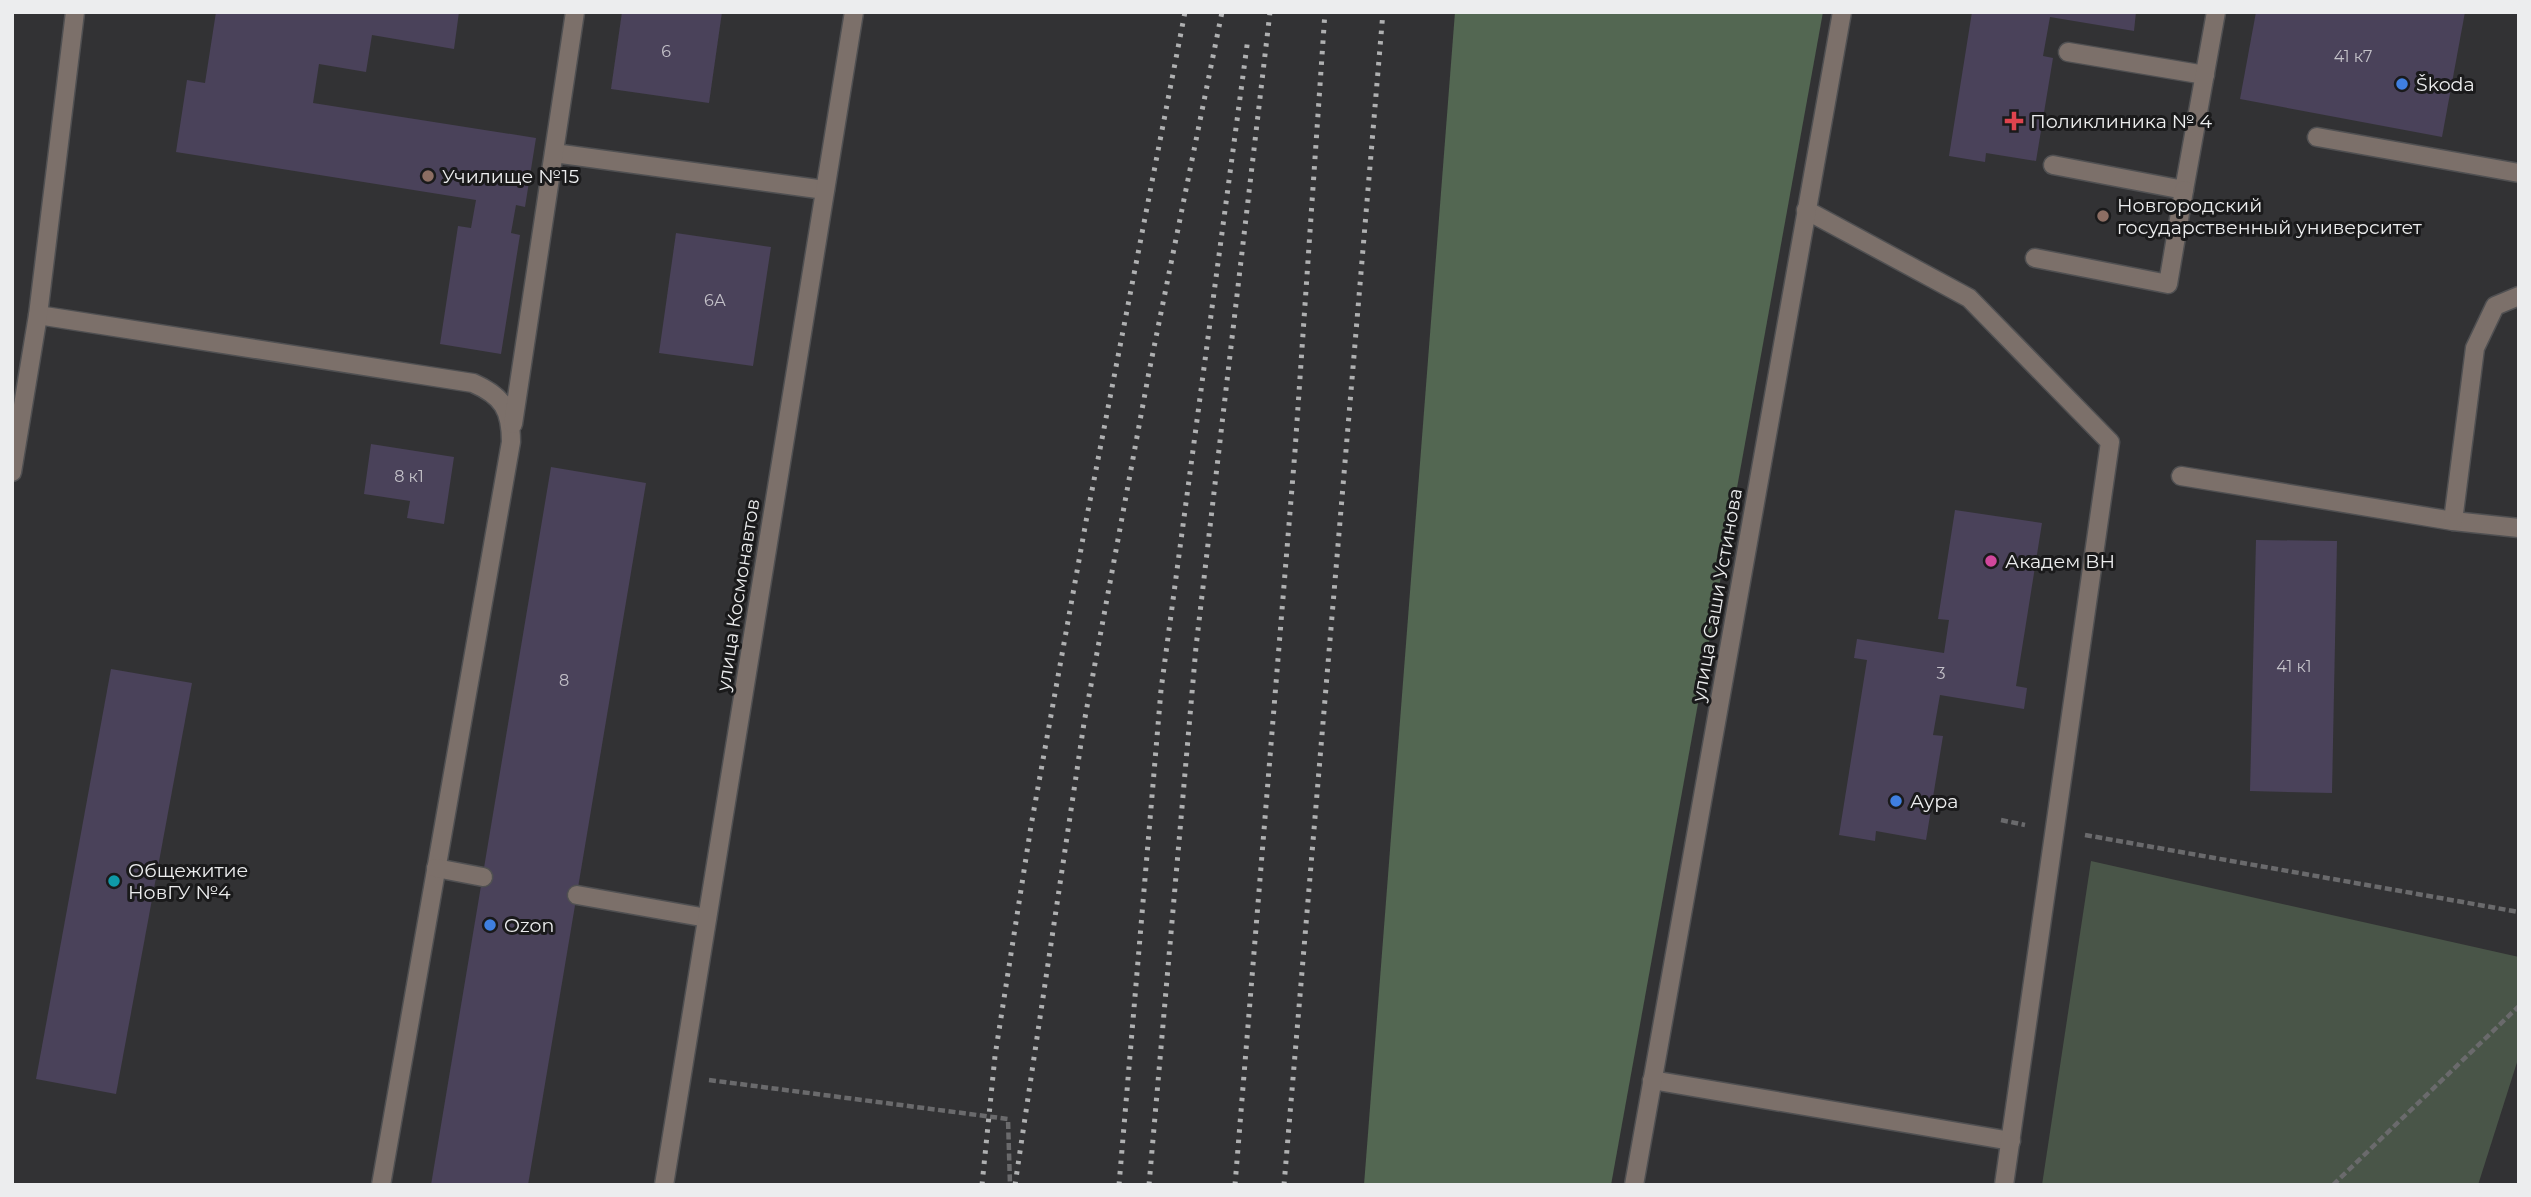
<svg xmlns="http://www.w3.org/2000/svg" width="2531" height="1197" font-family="Montserrat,sans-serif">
<rect width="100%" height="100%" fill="#323234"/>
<polygon fill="#495548" points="2091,861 2519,957 2519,1056 2478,1185 2042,1185"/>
<polygon fill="#536752" points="1455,12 1823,12 1611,1185 1364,1185"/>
<g fill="#4a425a">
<polygon points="216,12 459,12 454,49 372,35 366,72 319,64 313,103 536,138 525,207 516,205 511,233 520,235 501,354 440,344 458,226 471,228 476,200 176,152 187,80 205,83"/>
<polygon points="622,12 722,12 709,103 611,89"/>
<polygon points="1972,12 2136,12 2134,31 2050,17 2043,56 2053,58 2036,161 1986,153 1985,162 1949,156"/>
<polygon points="2256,12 2465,12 2442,137 2240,99"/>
<polygon points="676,233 771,247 753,366 659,353"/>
<polygon points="371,444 454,457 444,524 407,518 410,501 364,494"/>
<polygon points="551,467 646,483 528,1185 431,1185"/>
<polygon points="1955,510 2042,523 2016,686 2027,688 2024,709 1940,695 1933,735 1943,736 1926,840 1876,831 1875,841 1839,835 1867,660 1854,658 1857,639 1944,653 1949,620 1938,619"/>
<polygon points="2256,540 2337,541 2332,793 2250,791"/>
<polygon points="111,669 192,683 116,1094 36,1079"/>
</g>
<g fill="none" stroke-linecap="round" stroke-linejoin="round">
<g stroke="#505052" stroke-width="21">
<g id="service">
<polyline points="2068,52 2205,75"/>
<polyline points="2317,137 2519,173"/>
<polyline points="554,153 825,190"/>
<polyline points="2053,165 2184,190 2216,12"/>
<polyline points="2035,258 2168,284 2184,190"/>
<path d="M38,315L473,383C503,396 511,410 511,442L381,1185"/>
<polyline points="513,424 575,12"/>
<polyline points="2181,476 2453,521 2519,528"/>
<polyline points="2453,521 2475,348 2495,306 2519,296"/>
<polyline points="436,868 483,877"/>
<polyline points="577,895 707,918"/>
<polyline points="1652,1080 2011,1141"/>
</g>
</g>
<g stroke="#505052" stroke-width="21">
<g id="minor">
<polyline points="1806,210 1969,298 2110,442 2004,1185"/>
<polyline points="12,472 38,315 75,12"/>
<polyline points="664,1185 854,12"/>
<polyline points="1634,1185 1842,12"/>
</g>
</g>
<g stroke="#6a6a6c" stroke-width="4.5" stroke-dasharray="7 3.5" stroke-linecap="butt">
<polyline points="2001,820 2025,825"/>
<polyline points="2085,835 2519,912"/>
<polyline points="709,1080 1008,1119 1010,1185"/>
<polyline points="2333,1185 2519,1006"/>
</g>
<use href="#service" stroke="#7c706a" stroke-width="18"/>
<use href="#minor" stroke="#7c706a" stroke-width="18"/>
<g stroke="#afb0b1" stroke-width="5" stroke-dasharray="3.5 7" stroke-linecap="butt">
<polyline points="982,1185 995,1056 1031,826 1087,516 1185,12"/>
<polyline points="1015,1185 1084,723 1149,372 1222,12"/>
<polyline points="1119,1185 1161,690 1248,38"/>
<polyline points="1149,1185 1196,647 1270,12"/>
<polyline points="1235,1185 1295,451 1325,12"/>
<polyline points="1284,1185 1383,12"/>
</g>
</g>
<g fill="#3f7fe0" stroke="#1a1a1b" stroke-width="2.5">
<circle cx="2402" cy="84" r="7"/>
<circle cx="1896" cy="801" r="7"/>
<circle cx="490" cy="925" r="7"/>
</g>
<path fill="#e0444e" stroke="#1a1a1b" stroke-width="2.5" d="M2010.5 110.5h7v7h7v7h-7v7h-7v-7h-7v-7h7z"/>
<g fill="#8d6e63" stroke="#1a1a1b" stroke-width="2.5">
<circle cx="428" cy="176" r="7"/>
<circle cx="2103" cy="216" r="7"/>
</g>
<circle fill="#d1479c" stroke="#1a1a1b" stroke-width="2.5" cx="1991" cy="561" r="7"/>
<circle fill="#0f9aa8" stroke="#1a1a1b" stroke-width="2.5" cx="114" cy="881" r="7"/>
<g text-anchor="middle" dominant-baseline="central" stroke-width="6" stroke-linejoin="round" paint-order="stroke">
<g font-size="16" fill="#c4c2c9">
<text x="666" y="51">6</text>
<text x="2353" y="56">41 к7</text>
<text x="715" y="300">6А</text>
<text x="409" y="476">8 к1</text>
<text x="2294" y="666">41 к1</text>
<text x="1941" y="673">3</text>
<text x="564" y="680">8</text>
</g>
<g font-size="19" fill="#ecedee" stroke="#1a1a1b" text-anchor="start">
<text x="2416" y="84">Škoda</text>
<text x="2030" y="121">Поликлиника № 4</text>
<text x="442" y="176">Училище №15</text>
<text x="2117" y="205">Новгородский<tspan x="2117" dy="22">государственный университет</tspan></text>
<text x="2005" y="561">Академ ВН</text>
<text x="1910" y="801">Аура</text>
<text x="128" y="870">Общежитие<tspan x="128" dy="22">НовГУ №4</tspan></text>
<text x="504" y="925">Ozon</text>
</g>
<g font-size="19" fill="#ecedee" stroke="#1a1a1b">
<text transform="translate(738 595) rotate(-81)">улица Космонавтов</text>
<text transform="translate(1717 595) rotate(-80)">улица Саши Устинова</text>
</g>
</g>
<rect width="2531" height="1197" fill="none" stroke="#ecedee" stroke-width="28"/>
</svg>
